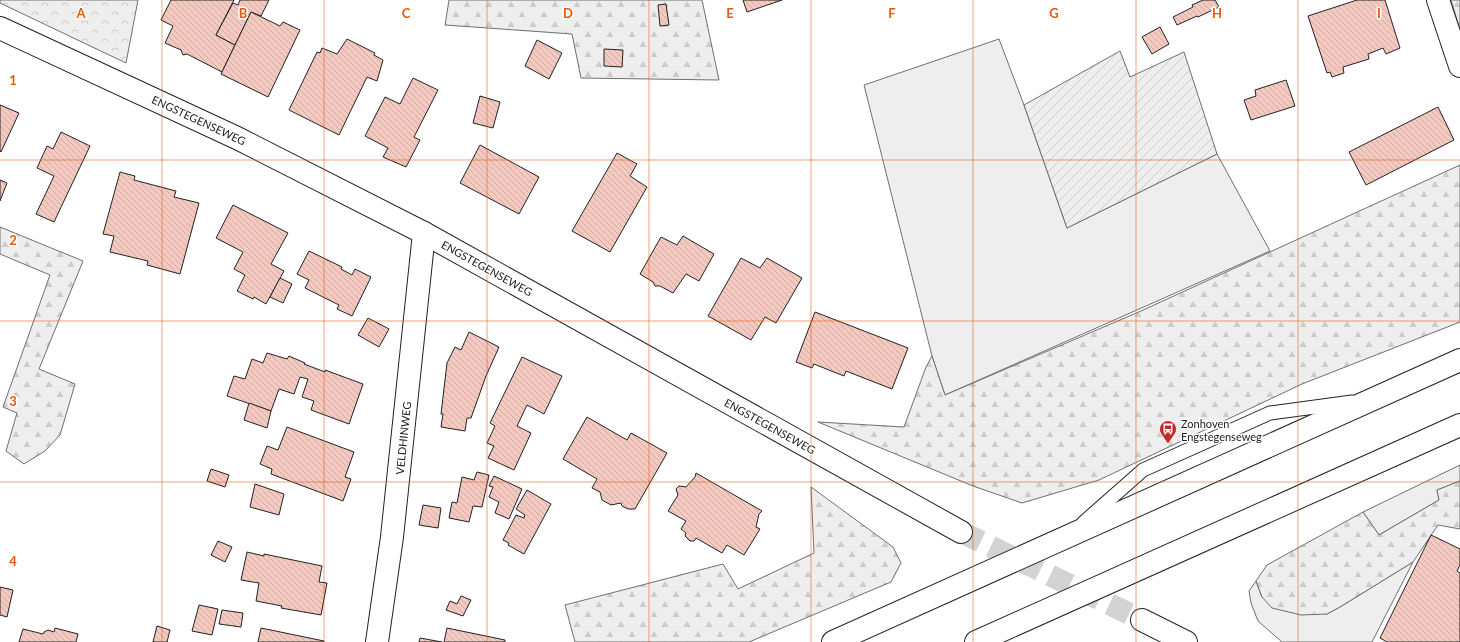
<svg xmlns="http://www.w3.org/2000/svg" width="1460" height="642" font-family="Lato,sans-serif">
<defs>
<pattern id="forest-firs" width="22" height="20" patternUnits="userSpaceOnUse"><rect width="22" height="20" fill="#eee"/><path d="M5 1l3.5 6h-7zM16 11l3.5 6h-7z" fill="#ccc"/></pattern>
<pattern id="park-crowns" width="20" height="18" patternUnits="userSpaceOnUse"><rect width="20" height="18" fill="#eee"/><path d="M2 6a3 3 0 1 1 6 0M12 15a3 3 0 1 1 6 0" fill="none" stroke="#ccc"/></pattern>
<pattern id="garden-furrows" width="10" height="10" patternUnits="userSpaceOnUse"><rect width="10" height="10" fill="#eee"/><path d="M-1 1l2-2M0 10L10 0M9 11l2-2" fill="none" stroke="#ccc"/></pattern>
<pattern id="building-back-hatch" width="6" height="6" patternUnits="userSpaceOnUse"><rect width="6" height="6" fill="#f3c9c0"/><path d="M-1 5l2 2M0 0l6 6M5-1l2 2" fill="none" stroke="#d0aca5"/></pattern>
</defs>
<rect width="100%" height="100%" fill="#fff"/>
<g fill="#eee" stroke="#6f6f6f">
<polygon points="999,39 1024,105 1067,228 1217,154 1270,251 945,395 932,356 864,85"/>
<polygon points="1460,465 1460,481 1437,490 1439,500 1379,535 1363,512"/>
<polygon points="1413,562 1372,642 1282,642 1258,621 1251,603 1249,591 1256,581 1262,597 1327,614 1340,607"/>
</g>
<g fill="url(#forest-firs)" stroke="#6f6f6f">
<polygon points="449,0 702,0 719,80 581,78 572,34 445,25"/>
<polygon points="1451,0 1460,0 1460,30"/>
<polygon points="1460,165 1460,322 1302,384 1099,480 1022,503 973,486 818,422 904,427 926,367 932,356 945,395 1141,311"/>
<polygon points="0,227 83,261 39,369 75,384 60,435 45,451 24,464 6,451 17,413 3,407 50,275 0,254"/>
<polygon points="1460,481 1460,529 1438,525 1413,562 1340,607 1327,614 1301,615 1272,608 1262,597 1256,581 1267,565 1363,512 1379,535 1439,500 1437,490"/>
<polygon points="811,487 893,547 901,563 891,582 749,642 575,642 565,605 723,564 738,589 814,553"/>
</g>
<polygon fill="url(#park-crowns)" stroke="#6f6f6f" points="0,0 138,0 126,63 0,3"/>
<polygon fill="url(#garden-furrows)" stroke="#6f6f6f" points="1120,51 1130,77 1184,52 1217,154 1067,228 1024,105"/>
<g fill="url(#building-back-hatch)" stroke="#222">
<polygon points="171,0 234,0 216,35 235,45 222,72 187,54 183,55 181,50 165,43 173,26 161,20"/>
<polygon points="240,0 269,0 261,16 251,12 235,45 216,35 233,3 238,5"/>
<polygon points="743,0 782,0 747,12"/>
<polygon points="1203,0 1215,0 1219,7 1198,17 1197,16 1177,25 1173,17 1193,7 1192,5"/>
<polygon points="1385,0 1400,48 1386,54 1383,48 1368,54 1369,59 1343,67 1344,73 1332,77 1330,72 1327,73 1308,16 1357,0"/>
<polygon points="666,4 669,25 660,26 658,5"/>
<polygon points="251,12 280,26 283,22 300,30 268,97 221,74"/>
<polygon points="1160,27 1169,44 1152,54 1142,37"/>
<polygon points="347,39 375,53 374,55 383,60 377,81 367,77 339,135 289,110 317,52 320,53 322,48 337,54"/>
<polygon points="537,40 562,53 549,79 525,66"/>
<polygon points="604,49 623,50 622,67 604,66"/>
<polygon points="413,78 438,90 414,137 420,140 406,167 383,157 388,148 365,136 385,97 400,104"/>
<polygon points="1286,80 1295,106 1251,120 1244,100 1256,96 1255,90"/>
<polygon points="480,96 500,102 493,128 473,123"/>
<polygon points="0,105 19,113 1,152 0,151"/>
<polygon points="1438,107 1454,140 1366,185 1349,152"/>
<polygon points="61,132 90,146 54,222 36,214 54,176 37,168 47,146 53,149"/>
<polygon points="480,145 539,177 519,214 460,183"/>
<polygon points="617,153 637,164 630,176 647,187 610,252 572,231"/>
<polygon points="120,172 135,176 134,180 176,191 174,197 199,203 180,274 147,265 148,261 110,252 114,236 103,234"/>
<polygon points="0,180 7,183 0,201"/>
<polygon points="233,205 288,233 271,264 284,271 266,304 254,297 253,299 237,291 245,275 234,269 243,252 216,238"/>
<polygon points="683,236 714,254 699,281 686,274 673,293 660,286 655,286 653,282 640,274 661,237 677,245"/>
<polygon points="309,251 342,267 341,269 352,275 355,269 371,277 352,316 337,309 339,305 305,288 309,280 297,274"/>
<polygon points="741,258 760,268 767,258 802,278 776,323 765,317 751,340 708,316"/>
<polygon points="280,278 292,284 283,303 270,297"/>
<polygon points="815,312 908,348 892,389 846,371 844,376 814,364 812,368 796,362"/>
<polygon points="368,318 389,329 379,347 358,335"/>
<polygon points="469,332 499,347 486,376 471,418 467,418 465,431 441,427 443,414 441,414 447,363 455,347 461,350"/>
<polygon points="267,353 287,359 289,356 305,363 304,364 325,372 325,370 363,384 349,424 311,410 314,401 302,397 308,379 300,377 294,394 279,389 271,411 227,396 234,376 245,379 252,359 263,363"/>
<polygon points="522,357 562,376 544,414 527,405 517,426 531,433 514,470 488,458 494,446 487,443 495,426 490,423"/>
<polygon points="249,403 271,411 267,428 244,420"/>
<polygon points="587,417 627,440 631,433 667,453 635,509 628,509 622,506 621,503 611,505 602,500 600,492 592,488 597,479 563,459"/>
<polygon points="287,427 354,452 345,477 351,479 343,501 271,474 272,469 260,464 267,446 278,450"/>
<polygon points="211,469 229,475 225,487 207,481"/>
<polygon points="477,472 489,475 482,507 473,506 469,522 449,518 452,502 457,503 462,477 474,480"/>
<polygon points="696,473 762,511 759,514 756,527 760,529 744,555 727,545 722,553 696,538 694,541 690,541 685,536 686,533 681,529 686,521 668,511 678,495 676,489 679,486 686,487 695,477"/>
<polygon points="494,476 522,489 509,519 495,513 499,502 489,497 493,487 489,486"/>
<polygon points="255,484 284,494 279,515 250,507"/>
<polygon points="527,490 551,504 524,554 508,545 509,543 503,540 516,515 524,518 525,515 516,509"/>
<polygon points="423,505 441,508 438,528 419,525"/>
<polygon points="1431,535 1460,549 1460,565 1457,571 1460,573 1460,642 1387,642 1380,638"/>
<polygon points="218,541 232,547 225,562 211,555"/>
<polygon points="247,552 264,556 264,554 322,566 319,582 327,583 321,615 281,608 282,606 256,601 259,583 241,580"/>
<polygon points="0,587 13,590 7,617 0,615"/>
<polygon points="461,596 471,600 463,616 446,610 450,601 457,604"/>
<polygon points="199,605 218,609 212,635 192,631"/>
<polygon points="222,610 243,613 241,627 219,624"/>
<polygon points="157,626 170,630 167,642 153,642"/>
<polygon points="55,628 78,634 76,642 19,642 23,629 43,634 44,632 48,630 54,632"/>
<polygon points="261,628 324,641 324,642 258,642"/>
<polygon points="447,628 505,640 505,642 444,642"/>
<polygon points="420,638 442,642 419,642"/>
</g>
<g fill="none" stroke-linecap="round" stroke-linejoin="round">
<polyline stroke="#d3d3d3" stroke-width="22" stroke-dasharray="22 11" stroke-linecap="butt" points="961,532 1142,620"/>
<g stroke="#222" stroke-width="15">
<polyline id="service" points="1083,523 1143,470 1270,413 1352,402"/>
</g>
<g stroke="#222" stroke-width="24">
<g id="minor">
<polyline points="1438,0 1460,66"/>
<polyline points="377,642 392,537 424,233"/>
</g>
</g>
<g stroke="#222" stroke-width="24">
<g id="tertiary">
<polyline points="0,28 237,138 424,233 961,532"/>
<polyline points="1142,620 1186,642"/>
</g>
</g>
<g stroke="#222" stroke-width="24">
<g id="trunk">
<polyline points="833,642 1460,360"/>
<polyline points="976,642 1460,425"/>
</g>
</g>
<use href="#service" stroke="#fff" stroke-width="13"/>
<use href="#minor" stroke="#fff" stroke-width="22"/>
<use href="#tertiary" stroke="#fff" stroke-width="22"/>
<use href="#trunk" stroke="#fff" stroke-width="22"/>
</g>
<path fill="none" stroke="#e8590c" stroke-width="1" stroke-opacity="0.55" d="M162,0V642M324,0V642M487,0V642M649,0V642M811,0V642M973,0V642M1136,0V642M1298,0V642M0,160H1460M0,321H1460M0,482H1460"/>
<defs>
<g id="bus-pin" transform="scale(0.9)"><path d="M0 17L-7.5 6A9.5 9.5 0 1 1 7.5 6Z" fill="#c62828" stroke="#fff"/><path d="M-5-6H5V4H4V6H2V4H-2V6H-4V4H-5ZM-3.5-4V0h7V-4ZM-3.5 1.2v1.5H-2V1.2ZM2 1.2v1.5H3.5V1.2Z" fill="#fff"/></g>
</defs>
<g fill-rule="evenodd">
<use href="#bus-pin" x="1168" y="429"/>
</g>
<g text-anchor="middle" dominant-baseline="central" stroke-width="3" stroke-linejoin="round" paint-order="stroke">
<g font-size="11" fill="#222" stroke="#fff">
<text transform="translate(199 120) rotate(25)">ENGSTEGENSEWEG</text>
<text transform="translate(487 268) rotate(29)">ENGSTEGENSEWEG</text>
<text transform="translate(770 426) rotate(29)">ENGSTEGENSEWEG</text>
<text transform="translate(403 438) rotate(-84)">VELDHINWEG</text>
</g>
<g font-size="11" fill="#222" stroke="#fff" text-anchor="start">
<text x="1181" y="423">Zonhoven<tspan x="1181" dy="13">Engstegenseweg</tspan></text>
</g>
</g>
<g font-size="13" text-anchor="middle" font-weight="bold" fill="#e8590c" stroke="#fff" stroke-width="3" stroke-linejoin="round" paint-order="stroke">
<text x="81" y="18">A</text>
<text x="243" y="18">B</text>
<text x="406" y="18">C</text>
<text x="568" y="18">D</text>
<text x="730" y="18">E</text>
<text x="892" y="18">F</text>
<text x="1054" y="18">G</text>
<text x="1217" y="18">H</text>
<text x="1379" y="18">I</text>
<text x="13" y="85">1</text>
<text x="13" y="245">2</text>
<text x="13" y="406">3</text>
<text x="13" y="566">4</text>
</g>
</svg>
